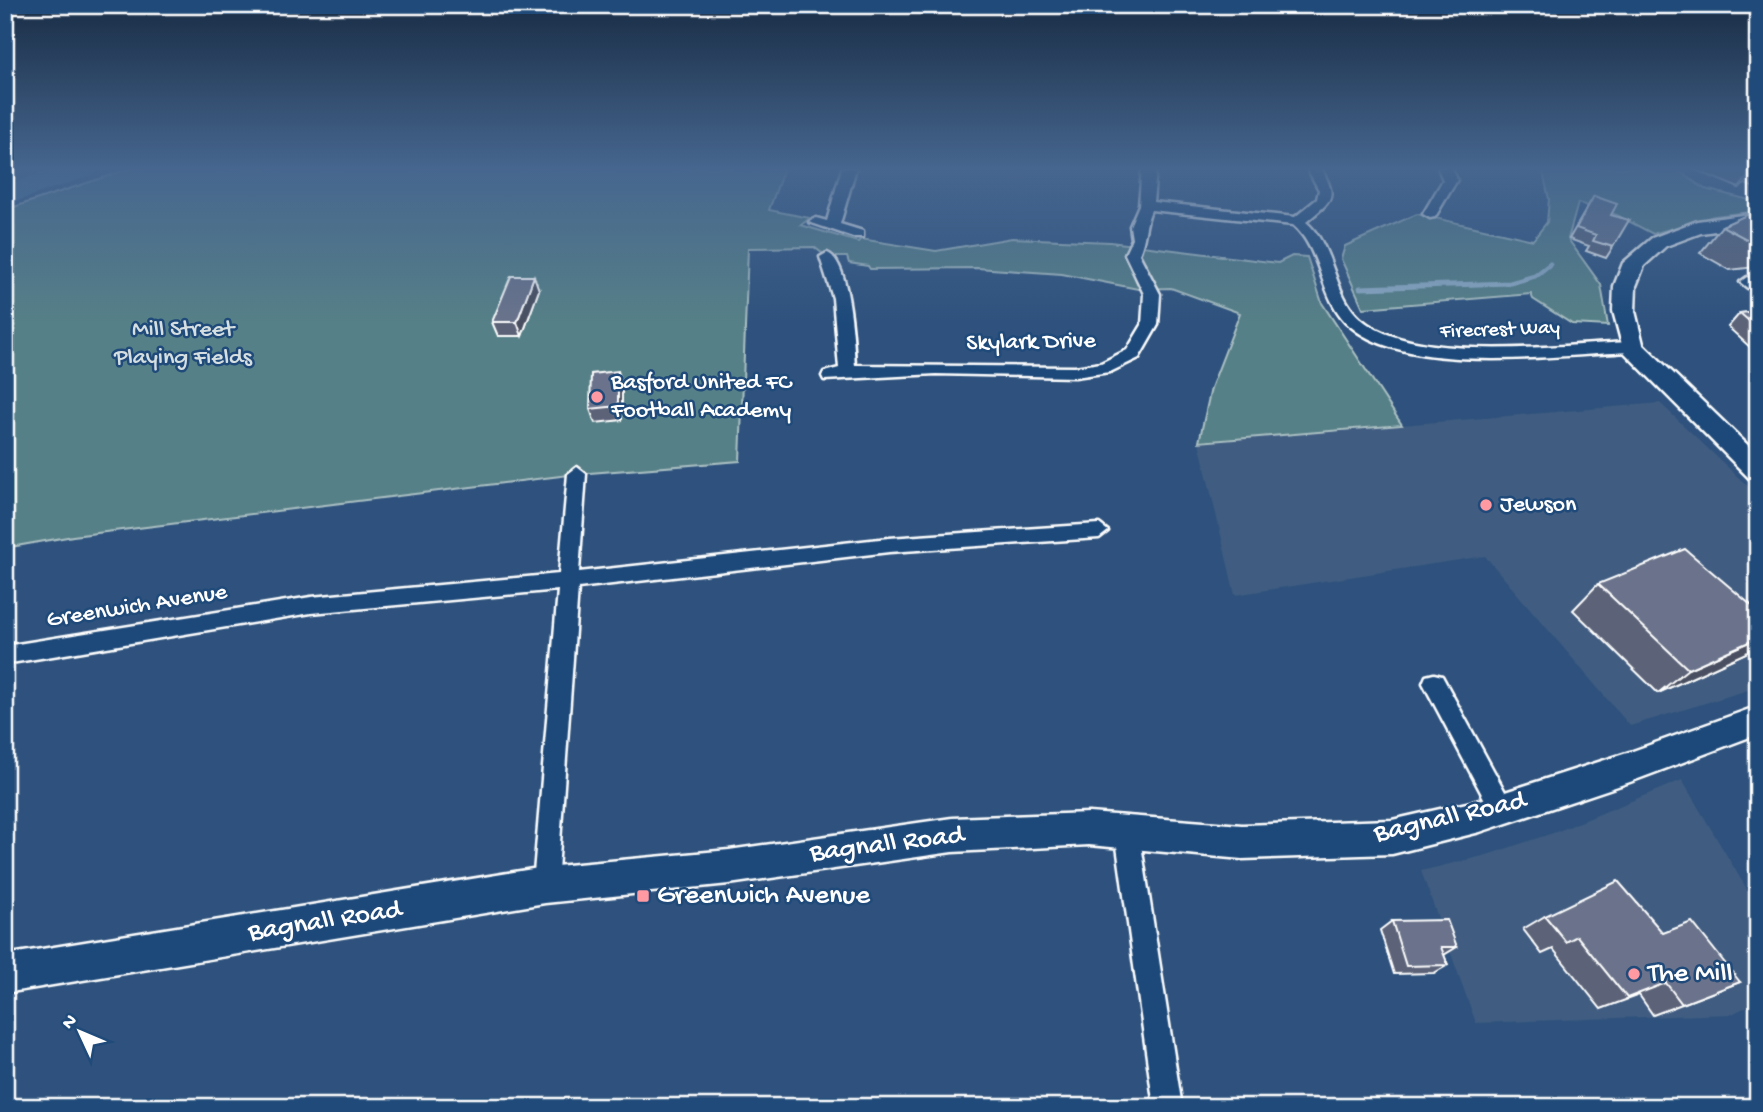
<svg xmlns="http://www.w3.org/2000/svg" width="1763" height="1112" font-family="'Gochi Hand',sans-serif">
<rect width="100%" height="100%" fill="#2e527d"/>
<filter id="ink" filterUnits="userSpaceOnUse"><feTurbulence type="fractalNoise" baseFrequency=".0143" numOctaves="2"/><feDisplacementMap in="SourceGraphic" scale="14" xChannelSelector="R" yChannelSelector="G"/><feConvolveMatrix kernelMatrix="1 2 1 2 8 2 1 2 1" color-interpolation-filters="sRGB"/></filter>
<g filter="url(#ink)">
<g fill="#405c81">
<polygon points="1660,403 1758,496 1758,687 1630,726 1485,556 1235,595 1199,442"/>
<polygon points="1682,780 1758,908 1758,1001 1732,1014 1476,1023 1421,871 1487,855 1556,832"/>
</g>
<g fill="#578087" stroke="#abc0c3" stroke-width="2">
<polygon points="132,168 784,168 769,210 810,218 801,225 858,242 861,239 936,251 1012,238 1110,242 1278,263 1292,256 1307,257 1322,303 1402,425 1199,442 1211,388 1240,313 1171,288 1138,289 1062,274 977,268 870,269 868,266 849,263 847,257 827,257 814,247 748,248 740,461 577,474 73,536 5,548 5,210"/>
<polygon points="1542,168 1675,168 1705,189 1758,202 1758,211 1714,216 1653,234 1617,215 1578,203 1568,239 1601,285 1608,326 1572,324 1533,299 1531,294 1363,308 1341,259 1345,246 1417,214 1533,240 1547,222 1549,199"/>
</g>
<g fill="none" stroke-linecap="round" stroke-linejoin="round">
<polyline stroke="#8eacc5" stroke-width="5" points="1360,288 1510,283 1535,276 1550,264"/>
<polygon fill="#42759f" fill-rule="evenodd" points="55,168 99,168 95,174 5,205 5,186"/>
<g stroke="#fff" stroke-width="5">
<g id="street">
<polygon points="842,168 856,168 840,224 863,231 863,237 853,237 809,222 816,218 827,221"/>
<path d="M1142,168H1156L1153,202L1295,217L1317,199L1319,190L1307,168H1321C1338,199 1332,200 1306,222C1335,247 1332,293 1360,318C1412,365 1563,344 1632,342L1640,347L1632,352C1557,355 1408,376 1350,326C1319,299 1323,251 1293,225L1151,210C1144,226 1146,239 1139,254L1160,294L1158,325L1139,358L1110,372L1075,377L936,374L824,380L822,376L824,372L839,368L833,298L820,257L827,253C850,260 854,344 855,365L1075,367L1101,363L1127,350L1142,325L1144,294L1125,254L1132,239L1130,226L1139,205Z"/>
<polygon points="1438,168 1452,168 1457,180 1435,217 1430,218 1423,214 1443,180"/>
<polygon points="1747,277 1758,283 1758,296 1740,282"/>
<polygon points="577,467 586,474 579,572 889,538 1099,524 1108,531 1099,538 889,552 578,588 557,885 554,894 545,897 536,894 533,885 558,590 311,613 5,664 5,646 311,597 559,574 568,474"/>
<polygon points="1434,674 1442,676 1510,801 1514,809 1510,817 1502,820 1494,817 1423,683 1426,676"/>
<polygon points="1127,821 1135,824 1139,832 1182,1107 1154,1107 1115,832 1119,824"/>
</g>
</g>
<g stroke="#fff" stroke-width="5">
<g id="secondary">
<polygon points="1758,213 1758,225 1701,233 1666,246 1644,266 1636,286 1635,311 1643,344 1758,455 1758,480 1749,478 1624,352 1613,311 1614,286 1623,263 1652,238 1697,221"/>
<polygon points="1758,706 1758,734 1630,782 1480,832 1392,854 1242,859 1089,845 952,852 729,884 545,903 5,993 5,955 545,867 729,850 952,818 1089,813 1242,825 1392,820 1480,800 1630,752"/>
</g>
</g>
<use href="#street" fill="#1f4a7a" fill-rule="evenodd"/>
<use href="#secondary" fill="#1f4a7a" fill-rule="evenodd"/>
</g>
<g fill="#5b6378" stroke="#fff" stroke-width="2">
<polygon points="1691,168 1758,168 1758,189 1745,184 1739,188"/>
<polygon points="1594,196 1611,215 1613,247 1606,258 1586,251 1589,246 1569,239"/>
<polygon points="1758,210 1758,269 1755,267 1730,270 1700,253 1722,226"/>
<polygon points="539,290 522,336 498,336 492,322"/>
<polygon points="1758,311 1758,349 1753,350 1728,327 1740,313"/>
<polygon points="622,385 622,420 595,423 590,409"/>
<polygon points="1598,584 1758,611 1758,644 1746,653 1658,693 1573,610"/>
<polygon points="1545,916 1663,933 1740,982 1653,1015 1639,995 1601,1009 1553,949 1542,954 1523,929"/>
<polygon points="1392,921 1457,947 1444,955 1448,965 1434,973 1394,974 1380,930"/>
</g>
<g fill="#4a5061" stroke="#fff" stroke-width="2">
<polygon points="1754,168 1757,168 1745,184 1739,188"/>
<polygon points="534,276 539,290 522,336 517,322"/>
<polygon points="618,371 622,385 622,420 618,406"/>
<polygon points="1758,638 1758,644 1746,653 1658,693 1688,669"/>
</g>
<g fill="#6a738b" stroke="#fff" stroke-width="2">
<polygon points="1594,196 1617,204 1611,215 1629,220 1613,247 1593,241 1596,235 1576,228"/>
<polygon points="1758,210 1758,242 1752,242 1722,226"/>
<polygon points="511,276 534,276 517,322 492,322"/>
<polygon points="1758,311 1758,329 1740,313"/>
<polygon points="618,371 618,406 590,409 591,374"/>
<polygon points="1685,549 1758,611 1758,638 1688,669 1598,584"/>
<polygon points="1618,881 1663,933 1692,922 1740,982 1682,1004 1666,983 1627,998 1577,936 1566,942 1545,916"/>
<polygon points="1447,920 1457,947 1441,947 1448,965 1406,966 1392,921"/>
</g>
</g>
<linearGradient id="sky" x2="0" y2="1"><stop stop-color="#192d45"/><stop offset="0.52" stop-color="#46668f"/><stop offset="1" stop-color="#46668f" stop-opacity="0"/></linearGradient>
<rect width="1763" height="324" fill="url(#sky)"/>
<g fill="#ff9aa2" stroke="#1f4a7a" stroke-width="2.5">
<circle cx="597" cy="397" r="7"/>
<circle cx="1486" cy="505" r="7"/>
<rect x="636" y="889" width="14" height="14" rx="3.5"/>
<circle cx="1634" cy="974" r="7"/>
</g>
<g text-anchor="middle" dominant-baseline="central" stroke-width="5" stroke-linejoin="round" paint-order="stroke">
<g font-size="21" fill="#fff" stroke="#1f4a7a">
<text transform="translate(1500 331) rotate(-2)">Firecrest Way</text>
</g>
<g font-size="24" fill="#d5dfe1" stroke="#1f4a7a">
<text x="183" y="330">Mill Street<tspan x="183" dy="28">Playing Fields</tspan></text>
</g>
<g font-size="24" fill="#fff" stroke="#1f4a7a">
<text transform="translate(1031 343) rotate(-1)">Skylark Drive</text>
<text transform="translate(137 607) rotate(-9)">Greenwich Avenue</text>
</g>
<g font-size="24" fill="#fff" stroke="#1f4a7a" text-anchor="start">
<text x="611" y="383">Basford United FC<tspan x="611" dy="28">Football Academy</tspan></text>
<text x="1500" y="505">Jewson</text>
</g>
<g font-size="28" fill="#fff" stroke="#1f4a7a">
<text transform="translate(1450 818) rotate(-13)">Bagnall Road</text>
<text transform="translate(887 845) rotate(-7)">Bagnall Road</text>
<text transform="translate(325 922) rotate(-9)">Bagnall Road</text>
</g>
<g font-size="28" fill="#fff" stroke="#1f4a7a" text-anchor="start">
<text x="657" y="896">Greenwich Avenue</text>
<text x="1648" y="974">The Mill</text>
</g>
</g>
<rect width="1763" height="1112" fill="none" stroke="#1f4a7a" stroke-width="28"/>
<rect x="14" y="14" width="1735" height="1084" fill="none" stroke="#fff" stroke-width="2.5" filter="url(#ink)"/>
<g transform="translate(80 1032) rotate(314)" stroke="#1f4a7a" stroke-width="5" paint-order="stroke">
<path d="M0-5L12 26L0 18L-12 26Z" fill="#ffffff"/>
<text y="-10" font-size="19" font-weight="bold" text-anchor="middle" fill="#ffffff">N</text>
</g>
</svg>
